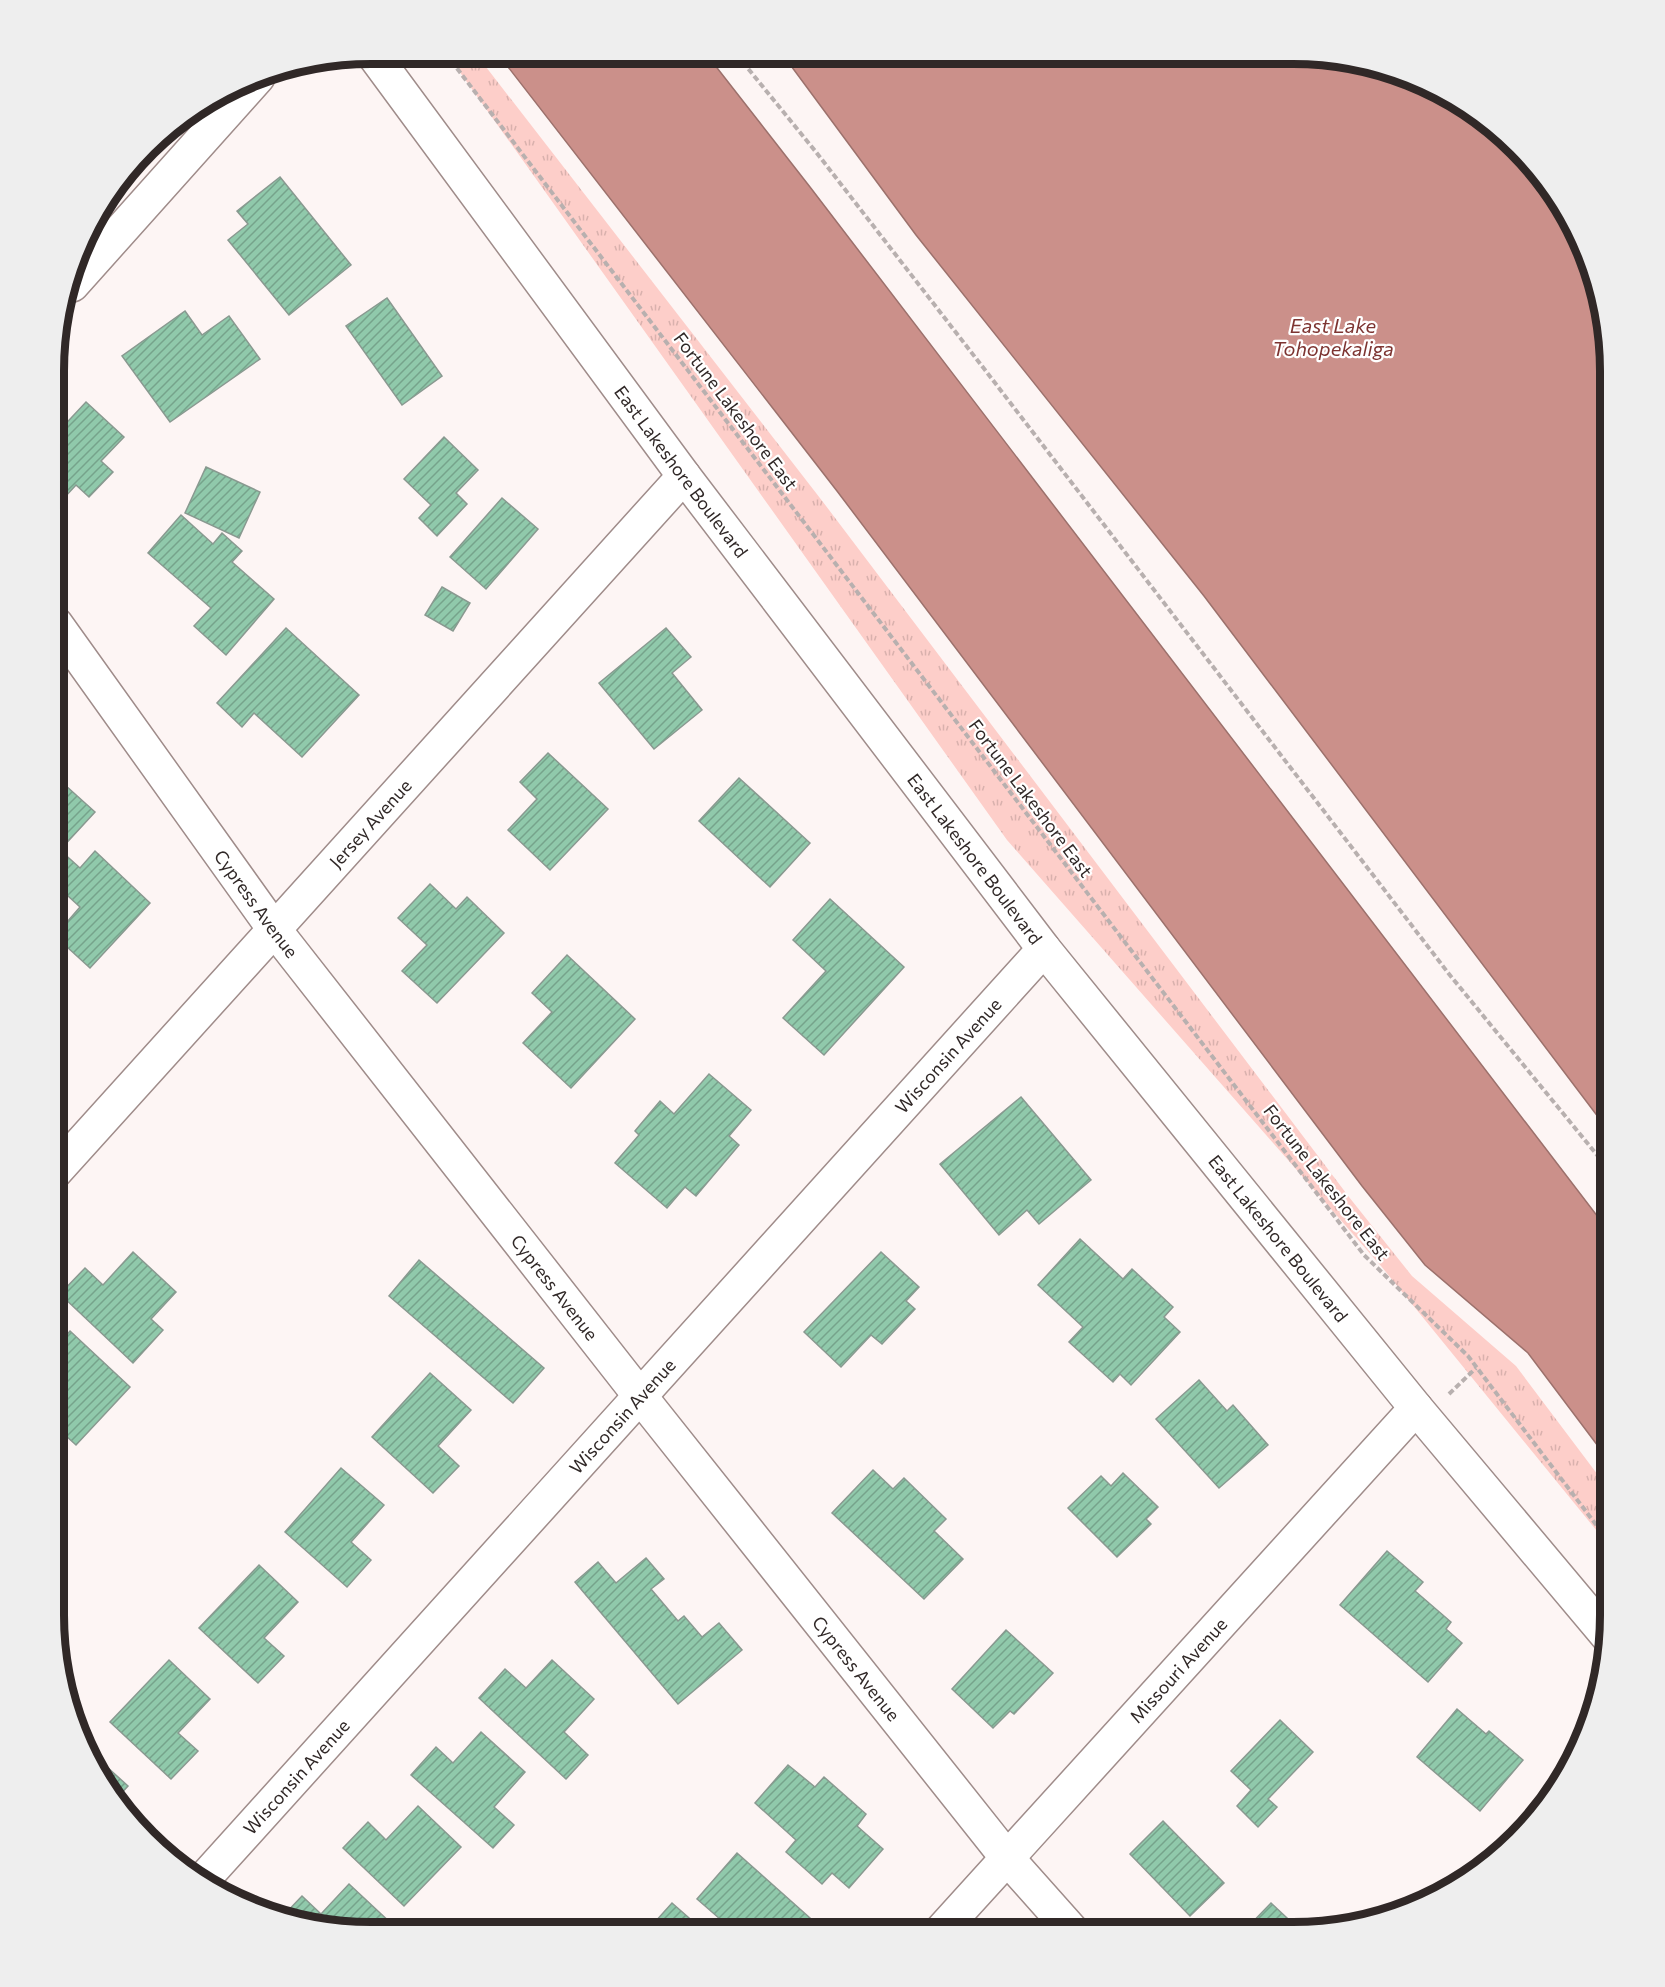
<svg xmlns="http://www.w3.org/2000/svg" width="1665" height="1987" font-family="Commissioner,sans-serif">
<defs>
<pattern id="grass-tufts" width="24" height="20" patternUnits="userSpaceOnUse" patternTransform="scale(1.5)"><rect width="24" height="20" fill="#fdcec9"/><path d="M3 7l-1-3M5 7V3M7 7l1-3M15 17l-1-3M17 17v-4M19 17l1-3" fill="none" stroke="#d9b1ad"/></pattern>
<pattern id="building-hatch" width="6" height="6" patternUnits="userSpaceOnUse" patternTransform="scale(1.5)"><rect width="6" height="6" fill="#90c9ab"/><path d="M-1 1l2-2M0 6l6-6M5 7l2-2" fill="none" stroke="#76a38b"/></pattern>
</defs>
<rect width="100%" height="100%" fill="#fdf5f4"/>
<polygon fill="url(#grass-tufts)" points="447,54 476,54 823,502 1349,1197 1412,1276 1516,1366 1610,1491 1610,1547 1381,1266 1007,840"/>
<g fill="#cb908a" stroke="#9c716c" stroke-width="1.5">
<polygon points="498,54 707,55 810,187 1611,1234 1610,1462 1528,1353 1425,1265 1362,1186 837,491"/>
<polygon points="783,55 1335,57 1415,78 1470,108 1518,147 1568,213 1600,289 1611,371 1611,1134 1204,596 916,235"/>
</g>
<g fill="url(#building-hatch)" stroke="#899990" stroke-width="1.5">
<polygon points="280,177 351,265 289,315 228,240 248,224 237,211"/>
<polygon points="387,298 442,376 402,405 346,326"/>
<polygon points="185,311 202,335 229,316 260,359 170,422 122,356"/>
<polygon points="86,402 124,437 101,461 113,472 89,497 76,485 64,498 56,491 57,433"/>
<polygon points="444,437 478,470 456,493 467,504 437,536 419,518 431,505 404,479"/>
<polygon points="206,467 260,492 239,538 185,513"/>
<polygon points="502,498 538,529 486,589 450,557"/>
<polygon points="181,515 213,544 222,533 242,551 232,562 274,599 226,655 194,626 211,608 148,553"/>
<polygon points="442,587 470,603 453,631 425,615"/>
<polygon points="286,628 359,695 302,757 254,713 242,727 217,703"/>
<polygon points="666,628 691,657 672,673 702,710 654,749 599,683"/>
<polygon points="548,753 608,809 550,870 508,830 537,799 520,782"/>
<polygon points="739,778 810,843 770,887 699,821"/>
<polygon points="65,785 95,812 60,850 80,868 95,851 150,903 90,968 55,936 80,907 56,885 56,795"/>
<polygon points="430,884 456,909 467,897 504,933 437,1003 402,971 427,945 398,918"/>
<polygon points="830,899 904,967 824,1055 783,1018 826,971 793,940"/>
<polygon points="567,955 635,1019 571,1088 523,1043 552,1012 532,993"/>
<polygon points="709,1074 751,1110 729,1136 739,1145 696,1196 685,1187 667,1208 615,1163 639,1135 635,1131 660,1101 674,1114"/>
<polygon points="1021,1097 1091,1180 1039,1224 1027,1210 999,1235 940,1164"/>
<polygon points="1080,1239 1123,1279 1132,1269 1173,1307 1164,1317 1180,1332 1131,1385 1120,1374 1113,1382 1069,1342 1083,1327 1038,1285"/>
<polygon points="133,1252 176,1292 151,1319 163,1330 133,1363 60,1294 85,1268 103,1285"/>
<polygon points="881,1252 919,1287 906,1301 915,1309 882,1344 871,1335 841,1367 804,1332"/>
<polygon points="419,1260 544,1368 513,1403 389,1296"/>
<polygon points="70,1331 130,1387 76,1445 54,1425 55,1348"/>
<polygon points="430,1373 471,1410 438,1446 459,1466 433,1493 372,1437"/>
<polygon points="1199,1380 1227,1411 1233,1405 1268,1445 1219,1488 1156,1419"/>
<polygon points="54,1452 67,1463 54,1477"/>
<polygon points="341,1468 384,1505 351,1542 371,1560 347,1587 285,1532"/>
<polygon points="873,1470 893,1489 904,1478 946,1519 934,1531 963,1559 924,1599 832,1513"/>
<polygon points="1123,1473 1158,1507 1146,1519 1151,1524 1117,1557 1068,1508 1101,1476 1111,1486"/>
<polygon points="1387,1551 1423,1582 1415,1591 1451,1622 1446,1629 1462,1643 1428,1682 1340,1605"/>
<polygon points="646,1558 664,1579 651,1589 678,1621 684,1616 702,1637 719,1623 742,1650 678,1704 575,1582 598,1562 616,1583"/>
<polygon points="259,1565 298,1602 264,1638 284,1656 258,1683 199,1628"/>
<polygon points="1006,1630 1053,1673 1014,1714 1010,1711 993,1728 952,1689"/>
<polygon points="169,1660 210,1699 178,1733 198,1751 171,1779 110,1722"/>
<polygon points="552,1660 594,1699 564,1732 588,1755 566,1779 479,1698 505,1669 526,1688"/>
<polygon points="1457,1709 1486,1734 1489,1731 1523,1760 1480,1811 1417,1757"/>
<polygon points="1280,1720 1313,1752 1268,1799 1277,1807 1258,1827 1237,1806 1251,1790 1231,1771"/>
<polygon points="481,1732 525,1772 494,1807 514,1825 493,1848 411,1775 436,1747 453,1763"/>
<polygon points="86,1748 128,1786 116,1799 97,1774"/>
<polygon points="788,1765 815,1787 824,1777 866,1814 857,1826 883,1849 849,1888 832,1873 822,1884 786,1852 796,1840 755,1803"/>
<polygon points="418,1806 461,1847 404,1906 343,1848 368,1822 386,1840"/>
<polygon points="1163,1821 1224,1883 1190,1916 1130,1854"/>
<polygon points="737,1853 819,1926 813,1932 735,1932 697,1899"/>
<polygon points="349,1884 394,1926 388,1932 351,1932 281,1918 302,1896 321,1914"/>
<polygon points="672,1903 705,1932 646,1932"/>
<polygon points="1271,1903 1302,1932 1243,1932"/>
</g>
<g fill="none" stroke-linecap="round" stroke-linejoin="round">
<g stroke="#9f8c8a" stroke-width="36">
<g id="minor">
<path id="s1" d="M56,624L274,929L640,1396L1008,1859L1073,1932"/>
<path id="s2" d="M55,1172L684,476"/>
<path id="s3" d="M201,1882L1044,949"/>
<path id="s4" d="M940,1932L1416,1408"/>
</g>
</g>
<g stroke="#9f8c8a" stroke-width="36">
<g id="tertiary">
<path id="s5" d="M373,54L684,476L1044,949L1416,1408L1610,1639"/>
<polyline points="72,285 258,77"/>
</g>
</g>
<g stroke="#b8b0af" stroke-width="4" stroke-dasharray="6 3" stroke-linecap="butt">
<polyline points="446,54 1364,1255 1468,1356 1610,1543"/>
<polyline points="737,55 816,152 992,379 1449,974 1611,1172"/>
<polyline points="1449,1394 1476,1368"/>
</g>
<use href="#minor" stroke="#fff" stroke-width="33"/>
<use href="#tertiary" stroke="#fff" stroke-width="33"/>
</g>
<g text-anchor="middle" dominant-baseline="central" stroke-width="4.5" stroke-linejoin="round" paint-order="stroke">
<g font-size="18" fill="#302827" stroke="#fff">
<text transform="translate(736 411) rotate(53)">Fortune Lakeshore East</text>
<text stroke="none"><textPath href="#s5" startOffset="519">East Lakeshore Boulevard</textPath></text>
<text transform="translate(1031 798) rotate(53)">Fortune Lakeshore East</text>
<text stroke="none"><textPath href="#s2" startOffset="470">Jersey Avenue</textPath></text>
<text stroke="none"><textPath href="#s5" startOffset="1005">East Lakeshore Boulevard</textPath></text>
<text stroke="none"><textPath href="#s1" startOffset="344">Cypress Avenue</textPath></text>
<text stroke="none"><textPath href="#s3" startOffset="1114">Wisconsin Avenue</textPath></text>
<text transform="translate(1327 1182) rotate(52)">Fortune Lakeshore East</text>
<text stroke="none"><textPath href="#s5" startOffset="1491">East Lakeshore Boulevard</textPath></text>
<text stroke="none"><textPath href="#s1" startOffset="830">Cypress Avenue</textPath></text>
<text stroke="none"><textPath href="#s3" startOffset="628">Wisconsin Avenue</textPath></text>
<text stroke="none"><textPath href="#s1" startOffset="1316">Cypress Avenue</textPath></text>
<text stroke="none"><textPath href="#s4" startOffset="354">Missouri Avenue</textPath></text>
<text stroke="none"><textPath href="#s3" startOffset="142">Wisconsin Avenue</textPath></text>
</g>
<g font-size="20" font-style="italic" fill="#7d3431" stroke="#fff">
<text x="1333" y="325">East Lake<tspan x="1333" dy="23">Tohopekaliga</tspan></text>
</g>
</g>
<path d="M0 0H1665V1987H0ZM371 64H1293A307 307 0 0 1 1600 371V1615A307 307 0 0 1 1293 1922H371A307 307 0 0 1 64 1615V371A307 307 0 0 1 371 64Z" fill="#eee" fill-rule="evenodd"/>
<path fill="none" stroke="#302827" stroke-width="8" d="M371 64H1293A307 307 0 0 1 1600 371V1615A307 307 0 0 1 1293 1922H371A307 307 0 0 1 64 1615V371A307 307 0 0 1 371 64Z"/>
</svg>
